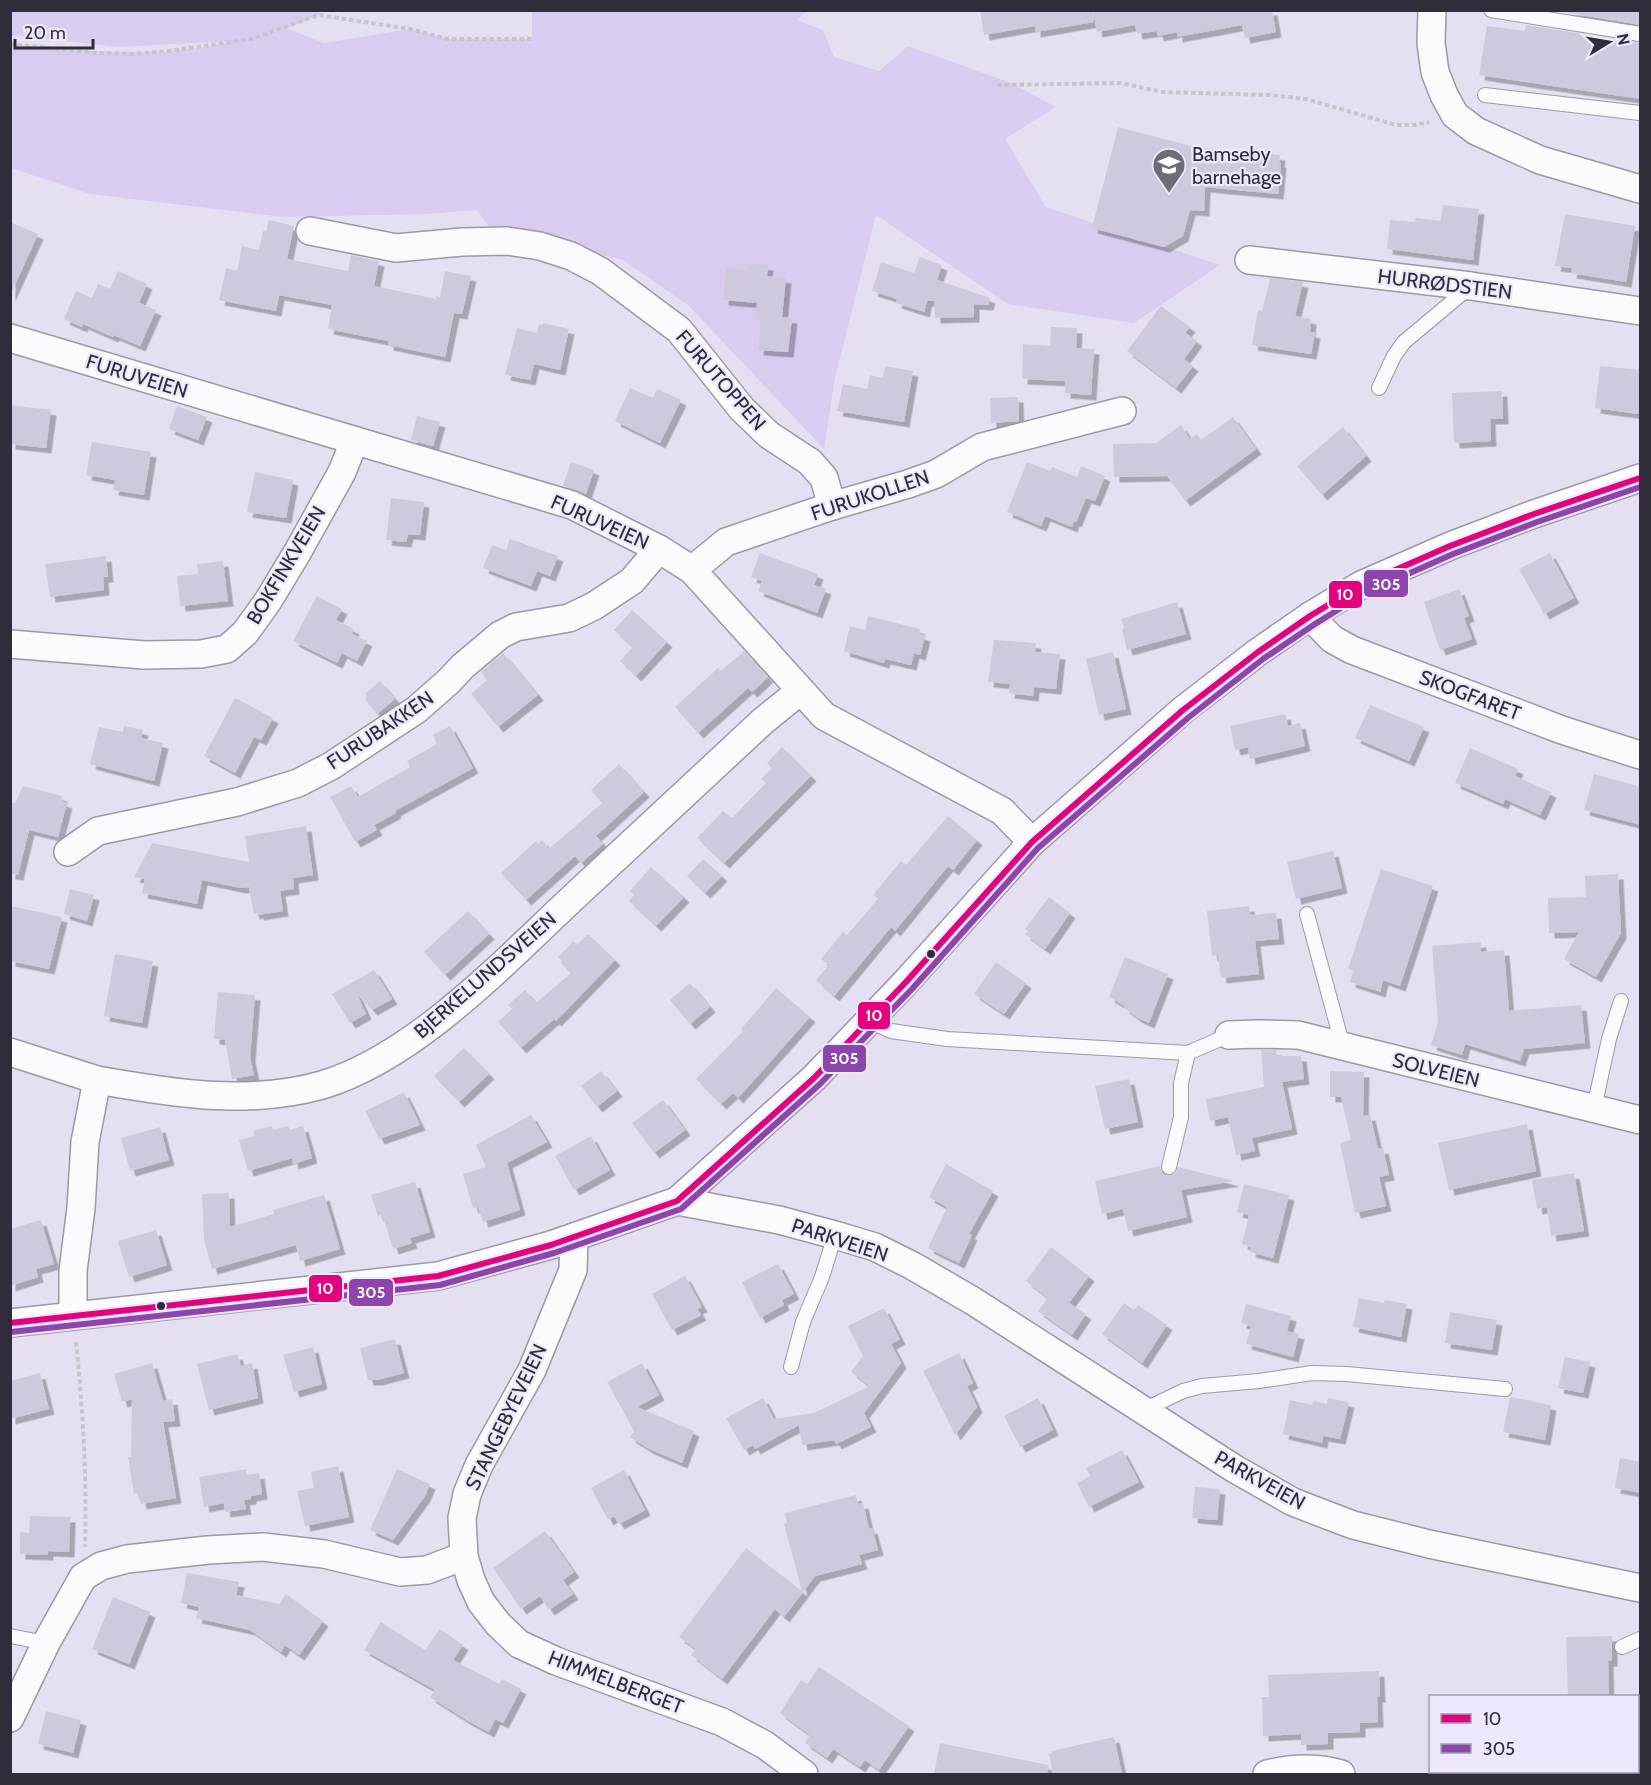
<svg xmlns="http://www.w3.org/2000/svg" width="1651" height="1785" font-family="Cabin,sans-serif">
<defs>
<filter id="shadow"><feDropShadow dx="5.5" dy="5.5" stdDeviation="0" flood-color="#0004"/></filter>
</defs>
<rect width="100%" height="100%" fill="#e5e0f1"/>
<path fill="#d8cdf0" d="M11,11H320L319,15L286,28L324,43L410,29L447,39H532V11H807L797,20L823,30L834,57L879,71L908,46L1011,83L1056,107L1005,139L1046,207L1220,265L1134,323L1008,304L876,215L835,378L824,449L689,306L623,260L491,229L477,210L427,214L283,217L90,194L11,168V44C86,52 160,59 235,41L118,47L11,35Z"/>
<g fill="#cfc9dd" filter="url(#shadow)">
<polygon points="980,10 1093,10 1094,22 1035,32 1035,26 984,35"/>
<polygon points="1093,10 1272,10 1276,32 1245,38 1242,25 1177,37 1177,32 1158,36 1157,31 1137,34 1135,25 1097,32"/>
<polygon points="1551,10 1641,10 1641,25"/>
<polygon points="1526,25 1641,43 1641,99 1479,75 1487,26 1525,31"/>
<polygon points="1118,127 1195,147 1280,155 1279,162 1281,163 1278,194 1205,187 1204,211 1190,210 1183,236 1164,247 1092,228"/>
<polygon points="1443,205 1479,209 1473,260 1387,249 1390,220 1415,222 1416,218 1441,221"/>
<polygon points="1565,214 1635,226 1626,282 1571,273 1572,268 1555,266"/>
<polygon points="269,220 294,226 287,259 348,271 351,255 379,261 374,286 436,299 436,296 440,297 445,271 471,276 462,314 454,313 445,357 388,345 388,341 328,329 332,305 279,295 276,311 219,300 226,268 237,271 242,246 259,250 263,231 266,231"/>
<polygon points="10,222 38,234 10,296"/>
<polygon points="920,257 942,265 937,280 990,298 988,305 974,304 974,317 935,318 934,301 927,301 924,312 896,303 897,299 872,291 881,262 914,273"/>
<polygon points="748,263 768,265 767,276 786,278 782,317 792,318 788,352 758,350 761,320 755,319 757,303 723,300 726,267 747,270"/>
<polygon points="118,271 147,284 139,303 156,310 140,346 114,335 113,337 83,324 82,327 64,319 76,291 92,298 98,284 110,289"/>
<polygon points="1270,278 1303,282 1295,316 1311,319 1310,332 1315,333 1311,354 1252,345 1258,310 1262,311"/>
<polygon points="1161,306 1190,327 1185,333 1197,341 1184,359 1193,366 1176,388 1127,351"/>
<polygon points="543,323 569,329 560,370 534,364 530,380 505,375 517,328 537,333 539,324 543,325"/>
<polygon points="1051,327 1077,328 1076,348 1094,349 1091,395 1065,393 1065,381 1022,379 1023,344 1050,346"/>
<polygon points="885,366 913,371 904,422 837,411 843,384 867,389 870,375 883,378"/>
<polygon points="1600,366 1641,370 1639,414 1595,408"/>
<polygon points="630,388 653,398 657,389 681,400 660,443 615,421"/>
<polygon points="1502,391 1503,419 1490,419 1491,441 1454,443 1452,393"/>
<polygon points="1018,397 1019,421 991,423 990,398"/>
<polygon points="10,405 51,410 46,448 10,444"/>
<polygon points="177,406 207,417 198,440 169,429"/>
<polygon points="417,416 440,422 433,446 411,440"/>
<polygon points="1233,417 1256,449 1185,501 1167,476 1114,477 1113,444 1156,443 1181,425 1190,439 1197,434 1201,440"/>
<polygon points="1343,427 1366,456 1322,495 1297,466"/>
<polygon points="92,442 151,452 144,495 113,490 115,480 86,475"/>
<polygon points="571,462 594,470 586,494 563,486"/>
<polygon points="1027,462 1050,471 1052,467 1077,477 1081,466 1105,476 1095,501 1086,498 1076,522 1074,521 1072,527 1045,516 1041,526 1007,512"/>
<polygon points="255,472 293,480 286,518 247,512"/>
<polygon points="391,498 424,502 420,535 408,534 406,542 386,540"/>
<polygon points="510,539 558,556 550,576 537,571 531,586 483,568 492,545 506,550"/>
<polygon points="760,553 818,574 814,585 826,589 817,613 758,591 762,581 751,577"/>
<polygon points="1550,553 1574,598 1544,614 1519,569"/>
<polygon points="106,556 108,577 103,577 104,590 50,597 45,564"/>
<polygon points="223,561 228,601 180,606 177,576 198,574 197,564"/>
<polygon points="1459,589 1469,616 1464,618 1472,639 1440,650 1424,602"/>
<polygon points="317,596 342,609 336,620 354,629 352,634 367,641 357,661 342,653 337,663 293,641"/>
<polygon points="1177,602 1186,634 1127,650 1122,629 1124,628 1121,619"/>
<polygon points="632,610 667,642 636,676 620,661 633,647 614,630"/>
<polygon points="868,616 920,629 919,634 925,636 920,655 914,653 911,665 885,659 884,663 844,651 850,626 865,630"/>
<polygon points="994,640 1036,643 1035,652 1060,654 1056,689 1034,687 1033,696 1009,693 1010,684 988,682"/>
<polygon points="744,651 768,677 752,692 748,688 698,733 675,707 718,668 721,671"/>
<polygon points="1113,652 1126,709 1099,715 1086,659"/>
<polygon points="503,653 538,695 498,727 471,694 487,680 481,672"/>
<polygon points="380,681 395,699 377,714 366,701 366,693"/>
<polygon points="235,698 273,718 261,740 254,737 235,773 204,756"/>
<polygon points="1370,705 1424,727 1409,761 1355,738"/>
<polygon points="1285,714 1288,726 1300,723 1305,746 1250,759 1248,747 1235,750 1230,726"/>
<polygon points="124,726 143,730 141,738 163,743 154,781 90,764 99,727 123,732"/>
<polygon points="450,726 473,768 395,811 396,813 374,825 377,830 355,842 330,797 351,786 358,797 410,767 407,761 437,744 433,735"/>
<polygon points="782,747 811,776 724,863 697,838 723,811 732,818 766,783 761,779 772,768 767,763"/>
<polygon points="1470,748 1518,769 1515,776 1551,792 1540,815 1505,799 1503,804 1455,783"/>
<polygon points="619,764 644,792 596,836 603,844 581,863 575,856 526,900 501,873 536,841 538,844 542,840 549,849 602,803 591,790"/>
<polygon points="1594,774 1641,787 1641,825 1584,810"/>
<polygon points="23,786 62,796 61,801 67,803 58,837 29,830 18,875 10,874 10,802 15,803"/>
<polygon points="948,816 977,840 953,870 948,866 895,931 891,927 834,996 816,980 829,965 821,959 843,932 847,935 878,899 873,895 901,861 906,865"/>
<polygon points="306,826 313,875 293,878 294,889 280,891 283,911 258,915 258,913 254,914 249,887 241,888 202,880 197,904 142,893 145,879 134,877 152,843 249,862 245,836"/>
<polygon points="1333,851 1342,888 1296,899 1287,862"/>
<polygon points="703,859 722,876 705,893 687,876"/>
<polygon points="651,867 684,897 656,926 629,901 634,895 630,891"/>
<polygon points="1381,869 1433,886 1400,986 1383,980 1380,992 1350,982 1353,971 1348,969"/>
<polygon points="1618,874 1621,933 1596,977 1564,959 1579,932 1549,933 1548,898 1586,897 1585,876"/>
<polygon points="70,889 94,895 87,921 64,914"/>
<polygon points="1049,897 1070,913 1045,949 1025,934 1028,931 1025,929"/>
<polygon points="10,906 62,917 49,969 10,961"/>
<polygon points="1249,906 1250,914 1252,915 1276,913 1279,939 1255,941 1259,974 1221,978 1218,955 1212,956 1207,911"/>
<polygon points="468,911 489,934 445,975 424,952"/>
<polygon points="588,934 615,960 556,1021 554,1019 521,1048 498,1022 512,1009 508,1005 525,990 536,1003 571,973 561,963 562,961 558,957 574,941 577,945"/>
<polygon points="1481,942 1481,952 1504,950 1509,1011 1581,1005 1585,1043 1524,1049 1520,1061 1465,1044 1462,1055 1431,1045 1438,1022 1432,946"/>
<polygon points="115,954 153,961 142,1023 104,1016"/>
<polygon points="1125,957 1168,974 1149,1023 1138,1018 1124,1008 1125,1006 1109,997"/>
<polygon points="996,962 1026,983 1004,1014 974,994"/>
<polygon points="374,970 392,999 372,1010 357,994 366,1014 350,1023 332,994"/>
<polygon points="690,983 710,1007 690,1024 670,1000"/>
<polygon points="776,988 810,1017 738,1098 733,1093 721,1104 696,1079 743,1031 741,1029"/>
<polygon points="218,992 255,995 250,1057 254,1075 232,1079 225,1040 214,1039"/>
<polygon points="464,1048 489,1074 459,1102 434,1076"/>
<polygon points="1261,1050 1276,1050 1277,1056 1301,1056 1304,1079 1282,1082 1292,1129 1252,1138 1255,1151 1236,1155 1228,1117 1210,1121 1206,1099 1264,1087"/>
<polygon points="601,1071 617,1091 597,1107 581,1086"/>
<polygon points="1330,1071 1364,1072 1363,1116 1370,1115 1378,1149 1383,1148 1389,1175 1379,1177 1386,1206 1355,1213 1340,1143 1351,1140 1341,1097 1330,1097"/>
<polygon points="1129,1079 1138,1122 1105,1129 1095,1086"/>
<polygon points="404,1092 420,1125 379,1139 365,1111"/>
<polygon points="663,1100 685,1130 654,1153 632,1123"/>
<polygon points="531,1115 547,1142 507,1163 520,1210 483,1222 478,1207 473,1208 463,1174 486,1167 476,1145"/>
<polygon points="1527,1124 1536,1171 1449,1190 1438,1143"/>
<polygon points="272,1126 273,1130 288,1126 290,1130 303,1126 312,1158 293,1164 292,1158 248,1171 239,1140 254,1136 253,1131"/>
<polygon points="160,1127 169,1160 130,1171 121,1138"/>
<polygon points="591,1136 610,1170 574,1190 555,1156"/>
<polygon points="946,1164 993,1191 969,1234 972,1235 959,1263 928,1248 947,1207 929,1197"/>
<polygon points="1160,1166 1162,1173 1167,1176 1175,1174 1178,1167 1234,1181 1181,1190 1187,1217 1128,1231 1123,1209 1102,1214 1095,1181"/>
<polygon points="1574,1173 1584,1231 1551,1236 1547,1207 1537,1209 1532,1180"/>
<polygon points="415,1182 430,1232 410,1238 412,1243 393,1249 382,1214 378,1216 371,1195"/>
<polygon points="1244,1184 1289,1195 1273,1258 1250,1252 1251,1247 1242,1244 1249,1215 1237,1212"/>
<polygon points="229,1193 230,1227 274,1214 273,1210 324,1195 340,1249 300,1261 296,1245 212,1269 204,1239 202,1194"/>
<polygon points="41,1220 54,1264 36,1269 38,1277 10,1286 10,1229"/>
<polygon points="156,1230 167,1265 129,1277 118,1241"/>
<polygon points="1051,1247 1089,1276 1069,1303 1086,1314 1072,1335 1038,1311 1048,1298 1026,1281"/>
<polygon points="778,1264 794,1294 782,1300 784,1305 760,1318 742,1282"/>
<polygon points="685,1276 702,1307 697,1309 701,1315 672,1330 652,1294"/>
<polygon points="1359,1298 1384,1303 1385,1300 1407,1304 1401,1337 1353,1327"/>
<polygon points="1124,1303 1134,1310 1138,1305 1167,1325 1142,1363 1102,1334"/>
<polygon points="1246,1304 1291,1316 1287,1331 1299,1334 1293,1357 1246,1344 1251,1326 1241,1323"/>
<polygon points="884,1308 900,1339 891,1344 901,1363 864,1413 871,1427 836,1444 834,1440 802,1445 799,1425 755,1449 753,1445 744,1450 726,1418 763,1398 774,1419 814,1413 870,1386 851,1372 863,1356 848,1326"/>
<polygon points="1450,1312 1497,1320 1492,1350 1445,1343"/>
<polygon points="395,1339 404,1373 377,1380 368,1380 360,1348"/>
<polygon points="313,1347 322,1384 294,1392 283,1355"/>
<polygon points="959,1353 973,1383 967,1386 977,1407 955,1435 923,1371"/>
<polygon points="237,1354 241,1366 252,1363 258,1398 209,1410 197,1364"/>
<polygon points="1565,1357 1590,1362 1583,1393 1558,1388"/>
<polygon points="152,1363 163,1401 172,1399 175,1421 163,1422 176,1498 141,1504 139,1493 134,1494 128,1457 131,1457 132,1399 122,1402 114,1374"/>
<polygon points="642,1363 659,1395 637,1407 694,1431 682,1463 649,1449 630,1437 634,1431 607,1382"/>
<polygon points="40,1373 49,1409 10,1419 10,1381"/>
<polygon points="1510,1397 1551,1405 1545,1440 1503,1432"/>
<polygon points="1038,1398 1053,1430 1020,1447 1004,1416"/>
<polygon points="1328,1398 1349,1402 1340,1439 1323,1436 1322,1443 1283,1434 1290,1400 1312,1405 1313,1401 1327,1404"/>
<polygon points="1122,1450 1139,1482 1089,1507 1077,1483 1090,1476 1086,1468"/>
<polygon points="1620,1458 1641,1462 1641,1493 1615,1488"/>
<polygon points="338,1466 349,1517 305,1526 297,1491 314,1488 311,1472"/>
<polygon points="246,1469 247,1475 259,1473 262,1494 251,1496 251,1499 244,1500 246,1509 225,1512 224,1503 204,1507 199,1477"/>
<polygon points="397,1469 430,1484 425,1496 393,1540 370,1530"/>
<polygon points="624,1470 645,1510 619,1524 614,1516 608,1520 591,1488"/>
<polygon points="1195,1487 1220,1489 1217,1520 1192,1518"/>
<polygon points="856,1495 858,1504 863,1503 869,1529 872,1528 878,1550 859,1555 862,1564 815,1576 784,1617 775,1609 722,1679 691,1655 696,1649 679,1637 746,1548 802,1591 784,1524 787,1523 785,1513"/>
<polygon points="30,1516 70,1517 69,1552 48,1551 48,1555 20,1554 20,1532 29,1533"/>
<polygon points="545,1531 574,1572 563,1580 573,1594 549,1610 540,1596 521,1609 493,1568"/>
<polygon points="187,1573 239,1582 236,1595 279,1604 286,1594 323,1621 299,1655 285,1645 281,1652 250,1630 196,1618 199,1607 181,1603"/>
<polygon points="113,1597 150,1612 129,1664 92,1649"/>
<polygon points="381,1622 425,1650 440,1629 463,1645 453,1660 499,1684 502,1679 521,1689 503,1723 495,1719 489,1732 468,1721 430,1697 435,1690 364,1650"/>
<polygon points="1612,1636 1612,1661 1608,1661 1609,1695 1568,1696 1566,1637"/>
<polygon points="819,1667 909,1726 879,1770 865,1760 860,1767 833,1749 827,1758 805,1743 810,1735 780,1713 801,1680 807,1684"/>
<polygon points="1379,1671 1380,1697 1377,1697 1378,1722 1360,1723 1360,1732 1328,1733 1328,1744 1301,1745 1301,1734 1263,1736 1262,1697 1269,1697 1268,1675"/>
<polygon points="46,1711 81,1720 73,1753 38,1744"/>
<polygon points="1114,1737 1122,1774 1053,1774 1049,1754 1052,1753 1052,1751"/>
<polygon points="940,1743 1048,1765 1047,1774 934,1774"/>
</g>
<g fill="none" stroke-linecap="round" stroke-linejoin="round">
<g stroke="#9c98a5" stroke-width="16">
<g id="service">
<polyline points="1491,10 1640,34"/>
<polyline points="1485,95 1640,113"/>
<polyline points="1379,388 1394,356 1404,342 1471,286"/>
<polyline points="1307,914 1343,1047"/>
<polyline points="869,1021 891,1031 947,1039 1188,1053 1229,1035"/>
<polyline points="1594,1108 1609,1039 1621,1001"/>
<polyline points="1169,1167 1181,1117 1181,1083 1188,1053"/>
<polyline points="791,1367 803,1322 822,1277 835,1235"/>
<polyline points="1148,1413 1154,1405 1183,1391 1202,1386 1259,1381 1312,1373 1347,1374 1505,1389"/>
<polyline points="10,1636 46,1643"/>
<polyline points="1622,1647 1640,1639"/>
</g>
</g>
<g stroke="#9c98a5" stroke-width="30">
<g id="minor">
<polyline points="1432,10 1431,43 1435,72 1444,95 1455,115 1476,131 1540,160 1640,189"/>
<polyline points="310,231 396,248 462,242 507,241 540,246 571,256 600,271 679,330 742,409 769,435 810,462 824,478 832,506"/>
<polyline points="1249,260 1471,286 1640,311"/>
<polyline points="10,338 572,505 659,549 692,570 824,716 1002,811 1032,842"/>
<polyline points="692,570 726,542 832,506 908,484 936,474 982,447 1122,411"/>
<polyline points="1310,616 1332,639 1352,650 1562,730 1640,755"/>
<polyline points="10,644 144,655 201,654 227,649 245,633 268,601 297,553 342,472 354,442"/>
<polyline points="68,852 98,831 237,802 298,783 331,766 416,710 448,682 463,666 500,635 516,627 569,618 594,606 632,581 659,549"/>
<polyline points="1229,1035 1257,1034 1298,1035 1640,1120"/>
<polyline points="10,1052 97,1080"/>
<polyline points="677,1201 814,1078 905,983 1032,842 1183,710 1258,652 1310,616 1361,585 1450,546 1534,514 1640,478"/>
<path d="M73,1315V1271L81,1208L85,1142L97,1080C171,1093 248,1106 322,1085C416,1057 506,960 577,894C639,836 701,778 763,721L800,691"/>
<polyline points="10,1323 438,1276 551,1245 677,1201 779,1220 835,1235 875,1247 913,1266 973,1301 1235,1469 1293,1502 1353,1525 1429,1544 1640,1588"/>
<polyline points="464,1556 471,1580 481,1602 498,1624 519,1644 556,1661 722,1722 765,1745 804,1774"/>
<polyline points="10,1718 46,1643 83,1577 101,1566 127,1559 208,1550 263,1547 324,1554 400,1572 427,1570 464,1556 462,1518 467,1494 479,1465 532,1370 573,1270 574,1237"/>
<path d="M1267,1774C1291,1768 1316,1767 1341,1774"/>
</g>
</g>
<g stroke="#c7c5cc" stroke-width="4" stroke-dasharray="4.5 3" stroke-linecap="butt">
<polyline points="10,44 97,53 134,54 169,51 251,39 319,15 410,29 447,39 532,39"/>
<polyline points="997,85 1121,83 1162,92 1270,95 1306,99 1396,125 1415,125 1429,122"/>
<path d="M76,1342C83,1410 87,1478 85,1547"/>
</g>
<use href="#service" stroke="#fbfafd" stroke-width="14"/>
<use href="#minor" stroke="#fbfafd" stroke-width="27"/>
<g stroke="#ede8fc" stroke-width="10">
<polyline id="bus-1" points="10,1323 438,1276 551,1245 677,1201 814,1078 905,983 1032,842 1183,710 1258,652 1310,616 1361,585 1450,546 1534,514 1640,478"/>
</g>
<g stroke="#ede8fc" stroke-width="10">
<polyline id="bus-2" points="11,1332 440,1285 554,1253 681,1209 820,1084 912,989 1038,848 1189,717 1263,659 1315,624 1365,593 1453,554 1537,522 1640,487"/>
</g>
<use href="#bus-1" stroke="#e5007d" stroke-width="6"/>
<use href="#bus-2" stroke="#8e44ad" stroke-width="6"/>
</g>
<defs>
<g id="school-pin" transform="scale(1.725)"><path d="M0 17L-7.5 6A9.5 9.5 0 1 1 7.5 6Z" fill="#6f6b79" stroke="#ede8fc"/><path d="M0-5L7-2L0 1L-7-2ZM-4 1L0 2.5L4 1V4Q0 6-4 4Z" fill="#fff"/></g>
</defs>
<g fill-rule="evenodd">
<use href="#school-pin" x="1169" y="165"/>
</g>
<g fill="#302c39" stroke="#ede8fc" stroke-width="2">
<circle cx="931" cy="954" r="5"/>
<circle cx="161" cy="1306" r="5"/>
</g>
<g text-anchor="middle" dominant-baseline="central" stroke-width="4.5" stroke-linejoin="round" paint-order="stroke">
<g font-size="20" fill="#302c39" stroke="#ede8fc" text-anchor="start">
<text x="1192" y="154">Bamseby<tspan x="1192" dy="23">barnehage</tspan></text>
</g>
<g font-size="20" fill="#302c39" stroke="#ede8fc">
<text transform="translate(1445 284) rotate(7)">HURRØDSTIEN</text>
<text transform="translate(137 376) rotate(17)">FURUVEIEN</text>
<text transform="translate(721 380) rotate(49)">FURUTOPPEN</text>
<text transform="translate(870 495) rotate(-18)">FURUKOLLEN</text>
<text transform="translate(600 522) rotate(24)">FURUVEIEN</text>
<text transform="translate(286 565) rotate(-59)">BOKFINKVEIEN</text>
<text transform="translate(1470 695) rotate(21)">SKOGFARET</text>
<text transform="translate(380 730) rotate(-34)">FURUBAKKEN</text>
<text transform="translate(485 975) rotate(-41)">BJERKELUNDSVEIEN</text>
<text transform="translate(1436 1070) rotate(14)">SOLVEIEN</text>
<text transform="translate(840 1240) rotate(18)">PARKVEIEN</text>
<text transform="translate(506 1417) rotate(-64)">STANGEBYEVEIEN</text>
<text transform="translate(1260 1480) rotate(29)">PARKVEIEN</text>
<text transform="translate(616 1682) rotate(21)">HIMMELBERGET</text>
</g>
</g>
<g stroke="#ede8fc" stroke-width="2">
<rect x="1363" y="569" width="46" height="29" rx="6" fill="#8e44ad"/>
<rect x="1328" y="580" width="35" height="29" rx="6" fill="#e5007d"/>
<rect x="857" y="1001" width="34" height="29" rx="6" fill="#e5007d"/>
<rect x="822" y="1044" width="45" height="29" rx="6" fill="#8e44ad"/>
<rect x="308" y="1274" width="35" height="29" rx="6" fill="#e5007d"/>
<rect x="348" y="1278" width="46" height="29" rx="6" fill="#8e44ad"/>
</g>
<g font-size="16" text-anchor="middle" font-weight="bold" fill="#fff">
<text x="1386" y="590">305</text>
<text x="1345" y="600">10</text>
<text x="874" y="1021">10</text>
<text x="844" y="1064">305</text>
<text x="325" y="1294">10</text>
<text x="371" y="1298">305</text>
</g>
<rect width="1651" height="1785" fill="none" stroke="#302c39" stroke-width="24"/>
<rect x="1429" y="1695" width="210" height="78" fill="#ede8fc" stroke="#a19dae" stroke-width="1.5"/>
<rect x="1441" y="1714" width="30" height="9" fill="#e5007d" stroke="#a19dae" stroke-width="1.5"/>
<text x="1483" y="1725" font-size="18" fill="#302c39">10</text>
<rect x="1441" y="1744" width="30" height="9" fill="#8e44ad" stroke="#a19dae" stroke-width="1.5"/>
<text x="1483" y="1755" font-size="18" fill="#302c39">305</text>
<g transform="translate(1609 42) rotate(79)" stroke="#ede8fc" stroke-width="4.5" paint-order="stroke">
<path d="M0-4.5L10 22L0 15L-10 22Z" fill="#302c39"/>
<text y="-9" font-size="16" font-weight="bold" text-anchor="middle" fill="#302c39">N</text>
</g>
<path d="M15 39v9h78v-9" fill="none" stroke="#302c39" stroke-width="3"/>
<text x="24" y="39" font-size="18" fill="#302c39" stroke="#ede8fc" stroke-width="4.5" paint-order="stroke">20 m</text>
</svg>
